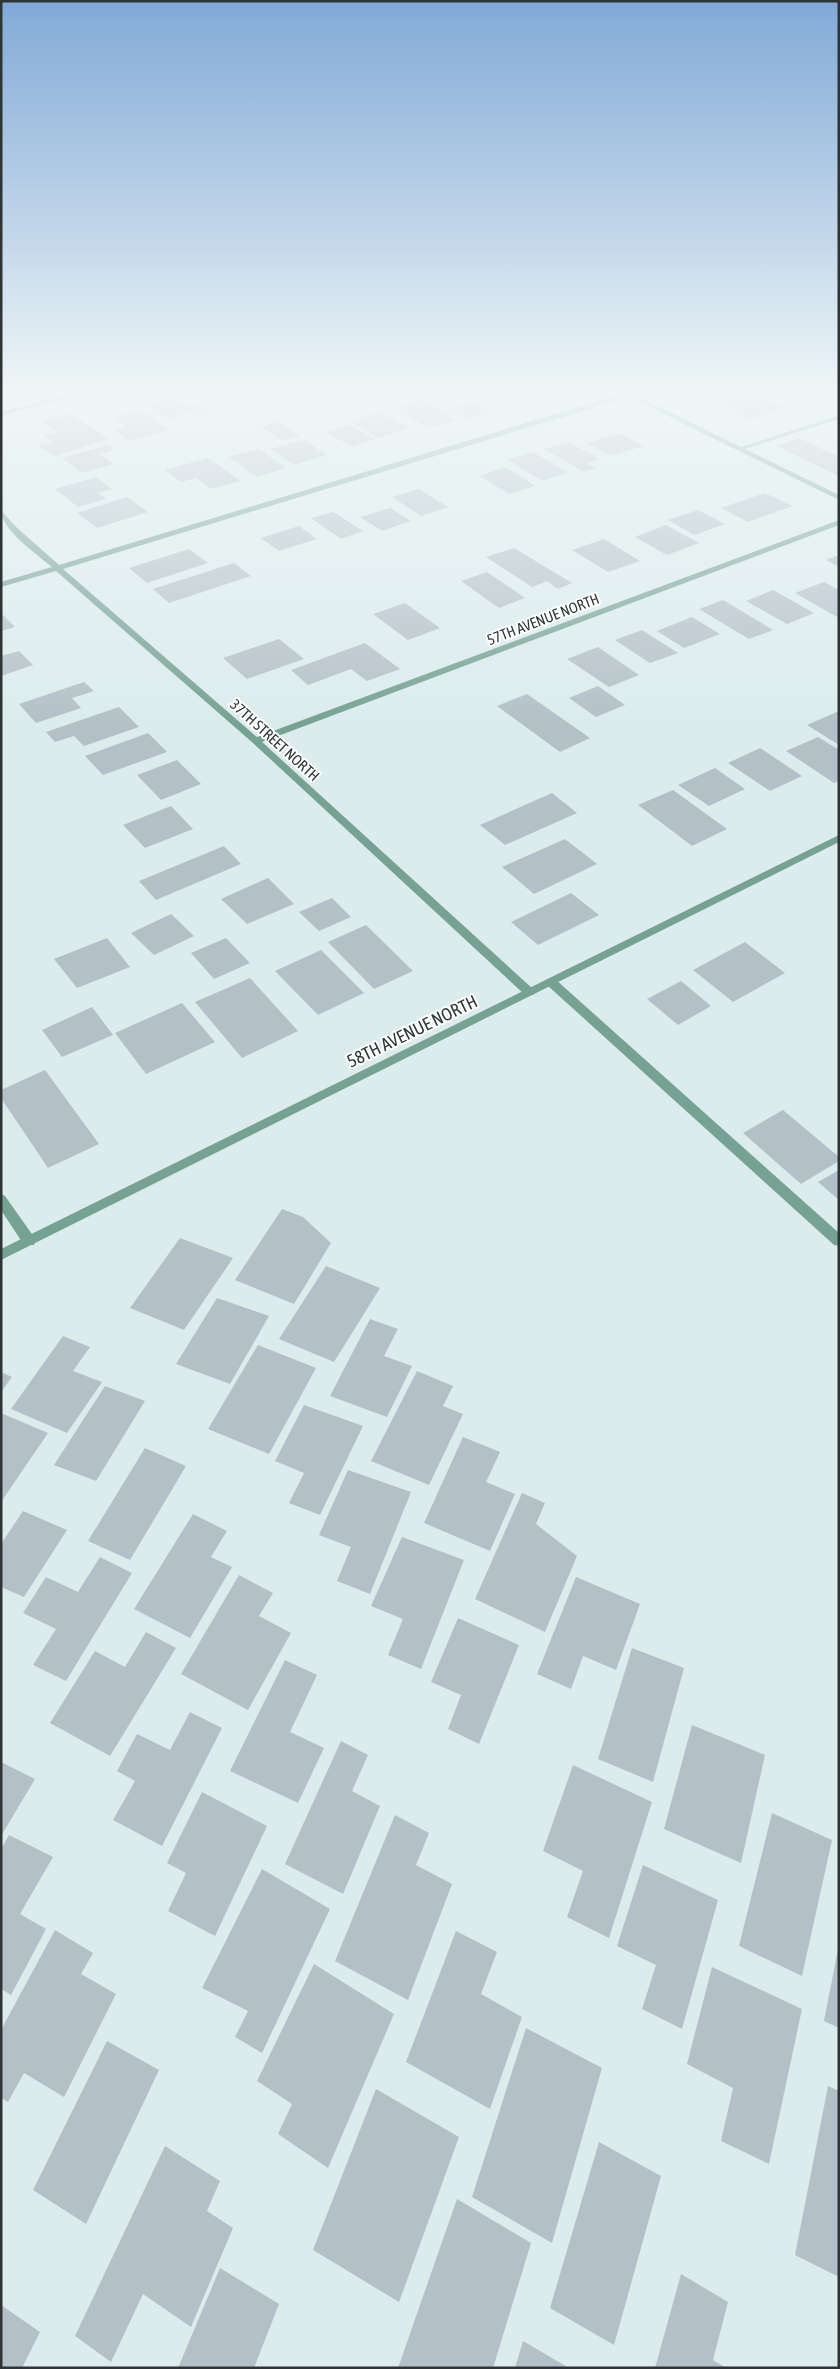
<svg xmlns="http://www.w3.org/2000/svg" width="840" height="2369" font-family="'Asap Condensed',sans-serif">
<rect width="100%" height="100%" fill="#dceced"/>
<polygon fill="#abc0a8" points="1,393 62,393 1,407"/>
<g fill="#b4c0c8">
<polygon points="206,393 235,393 240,396 206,406 192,397"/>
<polygon points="443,393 468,393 468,394 452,398"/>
<polygon points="491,393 539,393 539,394 509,403"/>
<polygon points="731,393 742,397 753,394 784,408 751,419 711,399"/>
<polygon points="172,398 185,407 198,404 211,414 199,417 192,412 167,419 147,404"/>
<polygon points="421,399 458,420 429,428 393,407"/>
<polygon points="472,401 492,412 467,420 447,408"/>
<polygon points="141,410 170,430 129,441 115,430 128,427 115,417"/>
<polygon points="381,412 410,428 378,438 350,421"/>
<polygon points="69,414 110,439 54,456 38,446 52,442 44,436 58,432 42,422"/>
<polygon points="278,422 300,436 282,441 261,427"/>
<polygon points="349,425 375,439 352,447 326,432"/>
<polygon points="619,433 644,446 611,456 586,443"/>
<polygon points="799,438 839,457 839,476 776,446"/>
<polygon points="304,440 327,455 294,465 270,449"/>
<polygon points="569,442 599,459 586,463 597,468 584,472 544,449"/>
<polygon points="108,445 114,450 99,454 113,464 82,473 62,458"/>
<polygon points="259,449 286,468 257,477 229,457"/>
<polygon points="533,452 568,473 542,481 508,460"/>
<polygon points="208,458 241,481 211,489 196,478 181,482 165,470"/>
<polygon points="505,467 536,486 509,494 479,476"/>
<polygon points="96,477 112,489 98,493 106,499 78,507 55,489"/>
<polygon points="419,489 448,507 421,516 392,497"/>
<polygon points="765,493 792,506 748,522 721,508"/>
<polygon points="127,497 148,512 97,528 77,513"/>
<polygon points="390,508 411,521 382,531 360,517"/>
<polygon points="698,510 725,524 694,535 668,520"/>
<polygon points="333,512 363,531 341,539 311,518"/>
<polygon points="666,525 699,543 667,555 635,537"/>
<polygon points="299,526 317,539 279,551 261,538"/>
<polygon points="604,539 640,561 608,572 572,550"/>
<polygon points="514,548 572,583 558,589 547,581 532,587 486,557"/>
<polygon points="189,549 208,563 147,583 129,568"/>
<polygon points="839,555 839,567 826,560"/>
<polygon points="234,563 251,576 169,603 153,589"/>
<polygon points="487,572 525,598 499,608 461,581"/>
<polygon points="824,582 839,590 839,618 795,593"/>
<polygon points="773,590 814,613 787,624 746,601"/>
<polygon points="723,600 773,630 749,639 699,609"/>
<polygon points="405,603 440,628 408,640 373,614"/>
<polygon points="1,613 15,627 1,631"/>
<polygon points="692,617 720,634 684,648 657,631"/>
<polygon points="642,630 678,653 650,663 615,640"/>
<polygon points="279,639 304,659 247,679 223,658"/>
<polygon points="365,643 400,669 367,681 351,669 308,685 291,670"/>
<polygon points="598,647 639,675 609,687 567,659"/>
<polygon points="19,651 33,665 1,676 1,656"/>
<polygon points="84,682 94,691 72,698 81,708 36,723 19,704"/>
<polygon points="598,686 625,705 596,717 569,698"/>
<polygon points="527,694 590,738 560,752 497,706"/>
<polygon points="119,707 139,727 84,746 74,736 55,742 46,732"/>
<polygon points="839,711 839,745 807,725"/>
<polygon points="148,733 167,752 103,775 85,756"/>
<polygon points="818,737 839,750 839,781 834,783 786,751"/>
<polygon points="760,748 802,776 770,791 728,763"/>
<polygon points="177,760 201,784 161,800 137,775"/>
<polygon points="715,768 745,789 709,806 678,785"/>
<polygon points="673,790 727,829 692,846 638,805"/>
<polygon points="552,793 577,813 505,845 480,825"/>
<polygon points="171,806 193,829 145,848 123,825"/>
<polygon points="565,839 597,864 534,894 502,867"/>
<polygon points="224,846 241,864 156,900 139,881"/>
<polygon points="268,878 294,904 247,924 221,899"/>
<polygon points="571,893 599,915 538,945 511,922"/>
<polygon points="332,898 351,917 319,931 299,912"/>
<polygon points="171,914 194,936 154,955 131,933"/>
<polygon points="366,925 413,971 374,989 328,942"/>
<polygon points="107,938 130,967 77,988 54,959"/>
<polygon points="226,938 250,963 214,979 191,953"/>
<polygon points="745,942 785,973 733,1002 693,970"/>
<polygon points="321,950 364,993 318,1015 275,971"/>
<polygon points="250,978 298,1031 242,1058 195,1002"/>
<polygon points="681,981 711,1006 678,1025 647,999"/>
<polygon points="182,1003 215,1042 146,1074 115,1033"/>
<polygon points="92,1007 113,1035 62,1057 42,1030"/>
<polygon points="45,1070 99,1144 48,1168 1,1098 1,1090"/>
<polygon points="783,1110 839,1157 839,1161 801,1184 743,1133"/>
<polygon points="839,1170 839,1200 818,1182"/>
<polygon points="282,1209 303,1217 331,1243 294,1304 235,1280"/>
<polygon points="180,1238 233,1258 184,1330 130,1308"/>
<polygon points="326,1266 380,1288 334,1362 279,1339"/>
<polygon points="217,1298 269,1316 230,1384 176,1364"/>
<polygon points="370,1319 398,1329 384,1356 412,1366 387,1417 330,1396"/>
<polygon points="63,1336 90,1347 73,1371 102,1382 67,1433 11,1409"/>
<polygon points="258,1345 316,1368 269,1454 208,1429"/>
<polygon points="417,1371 453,1386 443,1406 463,1414 429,1485 371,1461"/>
<polygon points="1,1372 12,1377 1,1392"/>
<polygon points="105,1386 145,1401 96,1481 54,1465"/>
<polygon points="304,1405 363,1426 320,1515 289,1503 304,1473 275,1461"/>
<polygon points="1,1413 48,1433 1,1502"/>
<polygon points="463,1437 500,1452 486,1482 515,1494 490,1551 424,1523"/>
<polygon points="145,1448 186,1466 130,1560 88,1541"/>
<polygon points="348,1470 411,1492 370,1594 337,1581 351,1547 319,1535"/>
<polygon points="522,1493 545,1503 536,1524 577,1556 545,1632 475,1599"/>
<polygon points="23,1511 67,1530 24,1597 1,1587 1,1544"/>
<polygon points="193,1514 227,1531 211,1557 232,1567 190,1638 134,1609"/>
<polygon points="402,1537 464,1560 421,1669 388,1655 403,1619 371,1606"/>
<polygon points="100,1557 132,1573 66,1681 33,1665 56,1629 23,1613 46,1577 78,1592"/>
<polygon points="239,1575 273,1593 259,1616 291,1633 248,1710 181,1674"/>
<polygon points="576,1577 640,1604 616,1670 583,1656 571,1689 537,1674"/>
<polygon points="458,1618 519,1645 479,1744 448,1729 461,1695 431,1682"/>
<polygon points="146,1632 176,1648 110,1756 50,1723 95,1651 125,1667"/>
<polygon points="632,1648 684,1668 653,1782 598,1759"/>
<polygon points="285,1660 317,1675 290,1732 324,1748 298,1803 230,1771"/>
<polygon points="190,1712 222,1728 162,1846 113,1820 135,1781 117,1771 137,1734 170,1750"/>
<polygon points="692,1725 765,1755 741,1863 664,1829"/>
<polygon points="341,1741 368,1755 352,1791 380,1806 343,1894 285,1864"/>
<polygon points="1,1762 35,1779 1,1836"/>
<polygon points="573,1765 652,1802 609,1938 567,1917 583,1871 543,1851"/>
<polygon points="202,1792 267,1826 215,1936 168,1911 186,1873 167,1863"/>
<polygon points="772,1813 832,1840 802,1976 739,1946"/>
<polygon points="395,1815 429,1833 416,1865 452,1884 408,2000 335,1961"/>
<polygon points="9,1835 53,1857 20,1914 46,1929 11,1995 1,1989 1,1849"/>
<polygon points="643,1865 718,1900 682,2029 642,2009 656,1965 617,1946"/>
<polygon points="262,1869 330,1909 262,2053 235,2037 248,2011 202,1988"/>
<polygon points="55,1930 93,1953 81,1974 116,1994 64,2097 24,2073 8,2102 1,2098 1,2030"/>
<polygon points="456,1931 497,1952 481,1994 522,2017 490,2109 406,2062"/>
<polygon points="838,1949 839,1949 839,2028 824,2021"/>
<polygon points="314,1964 394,2014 328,2168 278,2134 292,2104 257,2081"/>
<polygon points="712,1967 802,2009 769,2164 721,2141 733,2088 687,2064"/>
<polygon points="526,2028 602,2068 552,2243 472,2197"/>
<polygon points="107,2041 159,2070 86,2224 33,2190"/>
<polygon points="828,2086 839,2091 839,2277 795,2255"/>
<polygon points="376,2089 459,2137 399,2302 313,2250"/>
<polygon points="599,2142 661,2176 614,2345 550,2308"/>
<polygon points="165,2146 220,2181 207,2211 233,2228 191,2327 143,2294 111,2362 75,2336"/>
<polygon points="457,2199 531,2243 493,2368 398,2368"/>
<polygon points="220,2268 279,2304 254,2368 178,2368"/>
<polygon points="681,2274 728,2302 713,2360 726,2368 655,2368"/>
<polygon points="1,2305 40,2332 22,2368 1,2368"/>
<polygon points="523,2341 569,2368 515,2368"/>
</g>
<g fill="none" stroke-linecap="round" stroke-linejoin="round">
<g fill="#76a293" fill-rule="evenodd">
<polygon points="839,415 839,419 741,450 736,449"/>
<polygon points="551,978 555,979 839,1233 839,1246 834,1245 547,985 546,982"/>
</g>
<g fill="#76a293" fill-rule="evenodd">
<polygon points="74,393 86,393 1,416 1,412"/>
<path d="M624,393H637L635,395L839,495V500L629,397L63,569L257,737L839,520V525L262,742L533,989L535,992L533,995H525L253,743L56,571L1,587V582L52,567C37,554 1,530 1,510L15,526L59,565Z"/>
<polygon points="1,1194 5,1196 34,1237 35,1241 34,1245 24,1245 1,1210"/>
</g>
<polygon fill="#76a293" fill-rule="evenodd" points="839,835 839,842 1,1260 1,1249"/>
</g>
<linearGradient id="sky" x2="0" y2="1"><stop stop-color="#81a9d7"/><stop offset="0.54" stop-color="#eff6f7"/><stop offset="1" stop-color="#eff6f7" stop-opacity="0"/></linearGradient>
<rect width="840" height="725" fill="url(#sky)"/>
<g text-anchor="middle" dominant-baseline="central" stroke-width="4" stroke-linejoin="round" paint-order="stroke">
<g font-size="15" fill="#2f3535" stroke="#fff">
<text transform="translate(543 619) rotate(-21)">57TH AVENUE NORTH</text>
<text transform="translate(275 740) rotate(42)">37TH STREET NORTH</text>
</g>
<g font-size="18" fill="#2f3535" stroke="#fff">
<text transform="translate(412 1031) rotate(-26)">58TH AVENUE NORTH</text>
</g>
</g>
<rect width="840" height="2369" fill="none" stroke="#2f3535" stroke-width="5"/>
</svg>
